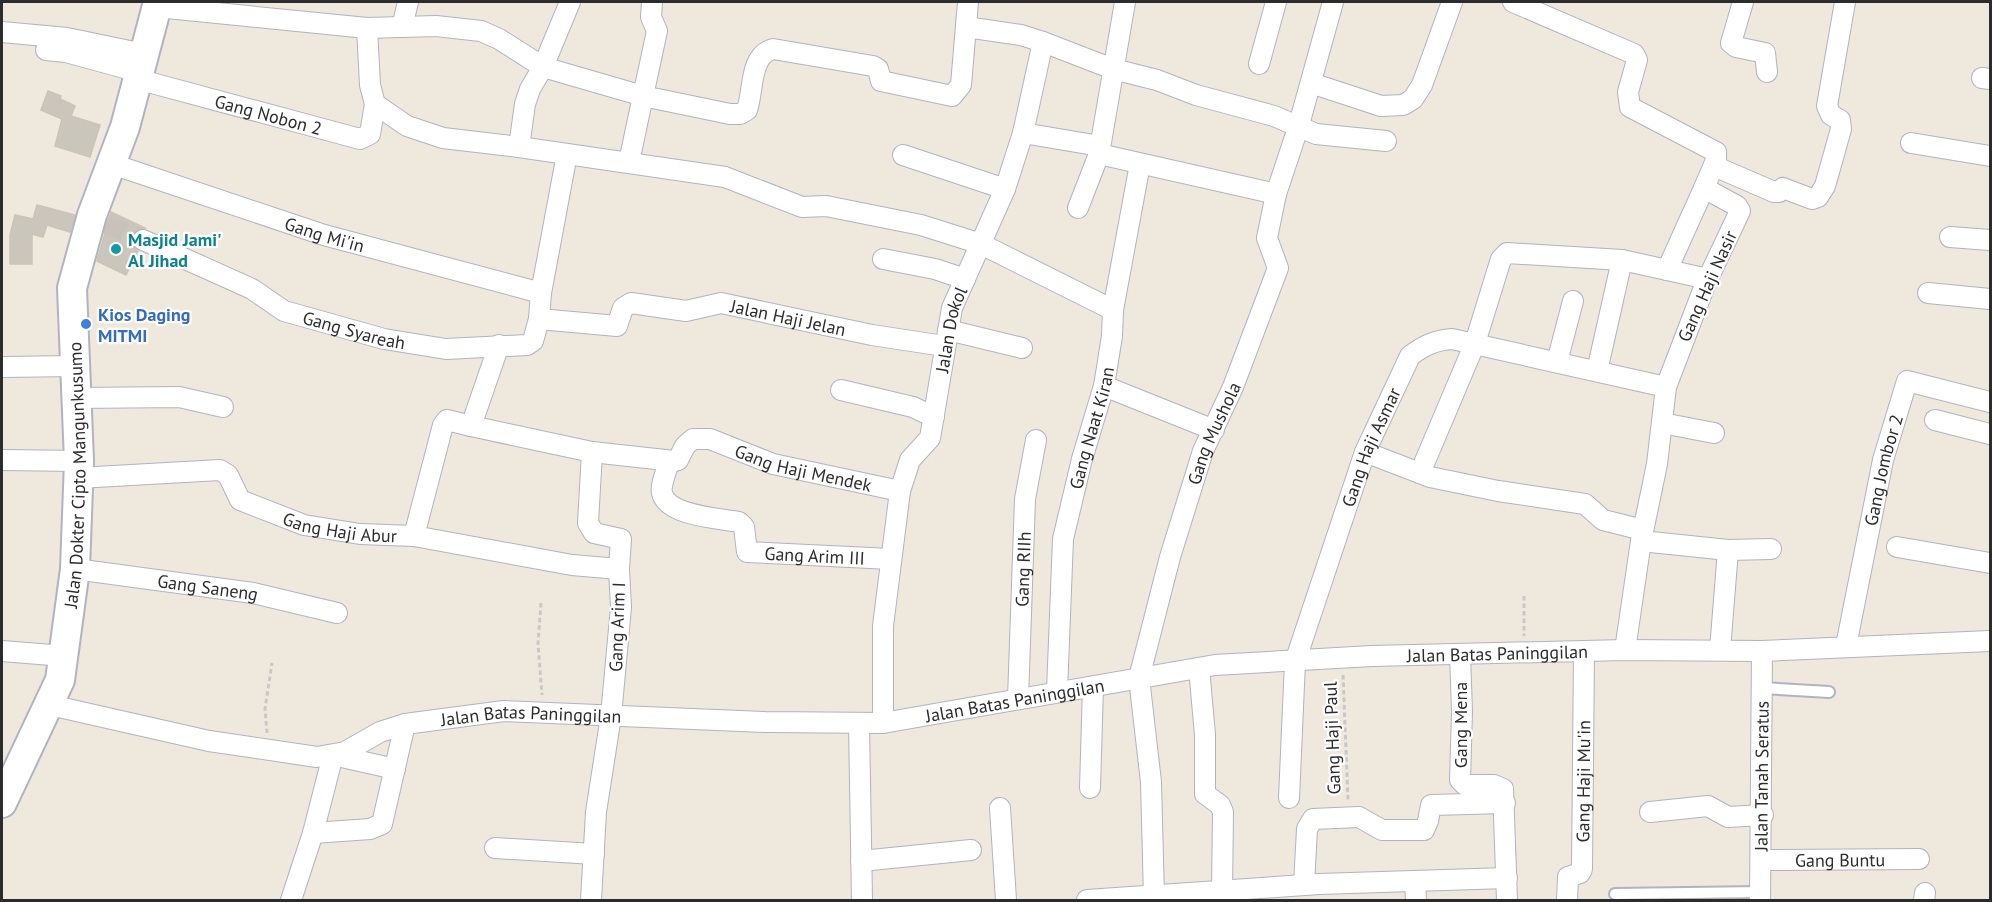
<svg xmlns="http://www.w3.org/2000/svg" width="1992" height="902" font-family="'PT Sans',sans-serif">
<rect width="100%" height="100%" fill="#efe8dd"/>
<g fill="#cac6bc" stroke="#cbc4b6" stroke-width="1.5">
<polygon points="48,91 61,96 60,99 75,106 71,116 100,125 90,157 55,146 62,119 41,110"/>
<polygon points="37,205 75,215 70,232 47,225 43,237 32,234 32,264 10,264 10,235 15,215 33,219"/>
<polygon points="111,212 145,228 136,230 132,236 133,246 138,251 126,275 97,261"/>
</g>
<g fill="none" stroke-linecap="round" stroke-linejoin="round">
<polyline stroke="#c8c2ba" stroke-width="20" stroke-dasharray="20 10" stroke-linecap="butt" points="106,223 143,240"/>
<g stroke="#b1b3c1" stroke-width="14">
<g id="service">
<polyline points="1762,688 1829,692"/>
<polyline points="1615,894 1760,892"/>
</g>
</g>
<g stroke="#b1b3c1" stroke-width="22">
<g id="minor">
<polyline points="570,2 543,67 530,89 525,104 519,147 725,177 802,207 826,206 921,225 981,244 1113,310"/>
<path d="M652,2L651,17L657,31L643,96L730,114H740L747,110C754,90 749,56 773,49L873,66L878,69L881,81L952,96L961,85L968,2"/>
<polyline points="1513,2 1634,54 1637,60 1628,92 1630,107 1716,152 1716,160 1704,188 1737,206 1740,211 1705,285 1666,387 1657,464 1641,541 1625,650"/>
<polyline points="1743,2 1731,43 1736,47 1765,53 1767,72"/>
<polyline points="157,7 367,28 436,26 481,31 499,39 543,67 643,96 629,162"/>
<polyline points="402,27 408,2"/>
<polyline points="367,28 370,85 375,104 407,126 443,138 519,147"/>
<polyline points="2,32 67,38 144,54"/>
<polyline points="1043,42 1113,69 1157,80 1196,95 1274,116 1316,134 1386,141"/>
<polyline points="46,50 66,52 139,72"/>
<polyline points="1259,64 1276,2"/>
<polyline points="1982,78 1990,79"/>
<path id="s1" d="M137,79L360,139L370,134L375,104"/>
<polyline points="1311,83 1381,106 1403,105 1413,99 1422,85 1452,2"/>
<polyline points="1023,133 1100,146"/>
<polyline points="1911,143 1990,156"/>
<polyline points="1099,154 1276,194 1298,128 1333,2"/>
<polyline points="903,155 1005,189"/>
<path id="s2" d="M112,164L324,235L541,293"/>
<polyline points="1714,166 1774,192 1779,192 1783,188 1812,199 1818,197 1825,186 1841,129 1840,120 1831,115 1827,106 1845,2"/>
<polyline points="1078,208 1099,154 1125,2"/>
<polyline points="1950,237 1990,240"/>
<path id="s3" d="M143,240L252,289L284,311L384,339L446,349L527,345L533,341L539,319L541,293L567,154"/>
<polyline points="883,259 935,269 965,279"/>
<polyline points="1667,270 1704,188"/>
<polyline points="1928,293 1990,299"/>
<path id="s4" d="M539,319L617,326L623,308L631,303L686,311L721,303L872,335L944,346"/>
<polyline points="948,330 1022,348"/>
<polyline points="1557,362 1573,301"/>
<polyline points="2,367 75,366"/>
<polyline points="1597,371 1622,260"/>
<polyline points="1104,386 1214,430"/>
<polyline points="841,390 913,407 934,417"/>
<polyline points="76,398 179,397 223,407"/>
<polyline points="1935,420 1990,434"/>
<polyline points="1662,423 1714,433"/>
<polyline points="471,426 592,452 588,523 594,533 621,539 619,569 621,607 611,716 596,812 591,900"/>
<path id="s5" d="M592,452L674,461L678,460L685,446L693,439H710L773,464L900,491"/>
<polyline points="1365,452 1430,477 1498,491 1585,504 1603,520 1643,530"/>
<polyline points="2,460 79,461"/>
<path id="s6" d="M669,461C667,470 660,485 662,493C667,516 719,518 739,522L744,527L747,552L891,559"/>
<polyline points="1420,473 1475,343 1501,259 1507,253 1622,260 1708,279"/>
<path id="s7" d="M78,478L220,470L228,475L240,500L304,525L360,534L414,536L572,565L619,569"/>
<polyline points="414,536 443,425 447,420 471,426 499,345"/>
<polyline points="1641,541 1728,550 1771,549"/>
<polyline points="1897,547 1990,563"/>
<path id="s8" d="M75,569L253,593L337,613"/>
<path id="s9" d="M1846,646L1883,460L1907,381L1990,402"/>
<polyline points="1720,650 1728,550"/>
<polyline points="2,651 64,656"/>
<polyline points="1460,654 1462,712 1460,780 1465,785 1494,785 1503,789 1507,900"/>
<polyline points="1199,668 1205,735 1205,794 1220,805 1223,812 1222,891"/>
<path id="s10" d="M1057,691L1063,539L1082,459L1104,386L1112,336L1113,310L1140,164"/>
<path id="s11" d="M1018,699L1025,499L1036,440"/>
<path id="s12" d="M50,705L209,741L317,757L345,752L380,732L405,724L504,711L765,722L883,723L1215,665L1372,656L1625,650L1762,651L1990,641"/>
<path id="s13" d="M883,723V626L900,491L910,460L930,438L952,308L1005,189L1023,133L1043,42L1021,35L966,27"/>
<polyline points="859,724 862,900"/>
<polyline points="333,755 395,769"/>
<polyline points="1090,788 1093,687"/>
<path id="s14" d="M1289,798L1295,662L1365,452L1410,356C1423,346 1435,340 1452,339L1666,387"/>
<polyline points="1000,808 1006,900"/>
<polyline points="1650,812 1708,806 1728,817 1763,815"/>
<polyline points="313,833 370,829 382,824 405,724"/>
<polyline points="495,848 594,854"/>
<path id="s15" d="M1762,860L1919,859"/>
<polyline points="861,861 971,850"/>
<polyline points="1415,881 1416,900"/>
<polyline points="1304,885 1307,829 1313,819 1359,817 1382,830 1424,830 1428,821 1431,805 1505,803"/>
<path id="s16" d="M1154,897L1151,782L1139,678L1170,557L1203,451L1233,387L1278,268L1267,238L1276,194"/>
<polyline points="291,900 313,833 333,755"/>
<polyline points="1087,900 1319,884 1507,878"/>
<path id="s17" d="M1567,900L1568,877L1580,873L1582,869L1584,652"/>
<path id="s18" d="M1760,900L1762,651"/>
<polyline points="1924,900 1925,893"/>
</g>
</g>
<g stroke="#b1b3c1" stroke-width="32">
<g id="secondary">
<path id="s19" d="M2,803L60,680L75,569L79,461L72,288L92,215L125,127L158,2"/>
</g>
</g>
<g stroke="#c8c8c8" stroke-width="3" stroke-dasharray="4.5 3" stroke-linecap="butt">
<polyline points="1524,596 1524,636"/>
<polyline points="541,603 538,644 542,695"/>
<polyline points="1343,675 1348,800"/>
<polyline points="267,733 265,709 272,663"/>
</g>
<use href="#service" stroke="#fff" stroke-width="10"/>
<use href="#minor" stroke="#fff" stroke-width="20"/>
<use href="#secondary" stroke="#fff" stroke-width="28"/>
</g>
<circle fill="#0f9aa8" stroke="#fff" stroke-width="2" cx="116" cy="249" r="6"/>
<circle fill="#3f7fe0" stroke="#fff" stroke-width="2" cx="86" cy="324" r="6"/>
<g text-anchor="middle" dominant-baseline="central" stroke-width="4.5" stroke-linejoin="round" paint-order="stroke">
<g font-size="18" fill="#2c2c2c" stroke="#fff">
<text stroke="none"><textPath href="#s1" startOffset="136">Gang Nobon 2</textPath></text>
<text stroke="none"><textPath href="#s2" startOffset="224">Gang Mi'in</textPath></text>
<text transform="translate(1707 286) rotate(-66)">Gang Haji Nasir</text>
<text stroke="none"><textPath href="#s4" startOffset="267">Jalan Haji Jelan</textPath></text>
<text stroke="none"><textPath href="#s3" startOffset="231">Gang Syareah</textPath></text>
<text stroke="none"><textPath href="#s13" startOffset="406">Jalan Dokol</textPath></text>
<text stroke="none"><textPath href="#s10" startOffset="267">Gang Naat Kiran</textPath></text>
<text stroke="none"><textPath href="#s16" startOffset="476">Gang Mushola</textPath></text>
<text stroke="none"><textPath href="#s14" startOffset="364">Gang Haji Asmar</textPath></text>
<text stroke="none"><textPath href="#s5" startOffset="228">Gang Haji Mendek</textPath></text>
<text stroke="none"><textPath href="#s9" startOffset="180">Gang Jombor 2</textPath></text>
<text stroke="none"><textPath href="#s19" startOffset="342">Jalan Dokter Cipto Mangunkusumo</textPath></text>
<text stroke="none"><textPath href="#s7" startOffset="284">Gang Haji Abur</textPath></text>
<text stroke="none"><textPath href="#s6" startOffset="219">Gang Arim III</textPath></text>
<text stroke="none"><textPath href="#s11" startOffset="130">Gang RIIh</textPath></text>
<text stroke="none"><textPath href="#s8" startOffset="134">Gang Saneng</textPath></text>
<text transform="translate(617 627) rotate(-88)">Gang Arim I</text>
<text stroke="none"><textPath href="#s12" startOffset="1466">Jalan Batas Paninggilan</textPath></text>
<text stroke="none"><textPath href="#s12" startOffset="980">Jalan Batas Paninggilan</textPath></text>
<text stroke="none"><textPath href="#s12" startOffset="494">Jalan Batas Paninggilan</textPath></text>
<text transform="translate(1460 725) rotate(-90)">Gang Mena</text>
<text transform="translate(1332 738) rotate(-92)">Gang Haji Paul</text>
<text stroke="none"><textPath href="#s18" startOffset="124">Jalan Tanah Seratus</textPath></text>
<text stroke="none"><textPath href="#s17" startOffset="128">Gang Haji Mu'in</textPath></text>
<text stroke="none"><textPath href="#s15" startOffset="78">Gang Buntu</textPath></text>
</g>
<g font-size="18" font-weight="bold" fill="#0d838f" stroke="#fff" text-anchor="start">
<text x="128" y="239">Masjid Jami'<tspan x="128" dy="21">Al Jihad</tspan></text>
</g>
<g font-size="18" font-weight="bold" fill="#366cbe" stroke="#fff" text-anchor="start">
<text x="98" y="314">Kios Daging<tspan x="98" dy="21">MITMI</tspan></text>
</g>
</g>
<rect width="1992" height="902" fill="none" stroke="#2c2c2c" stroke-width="6"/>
</svg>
